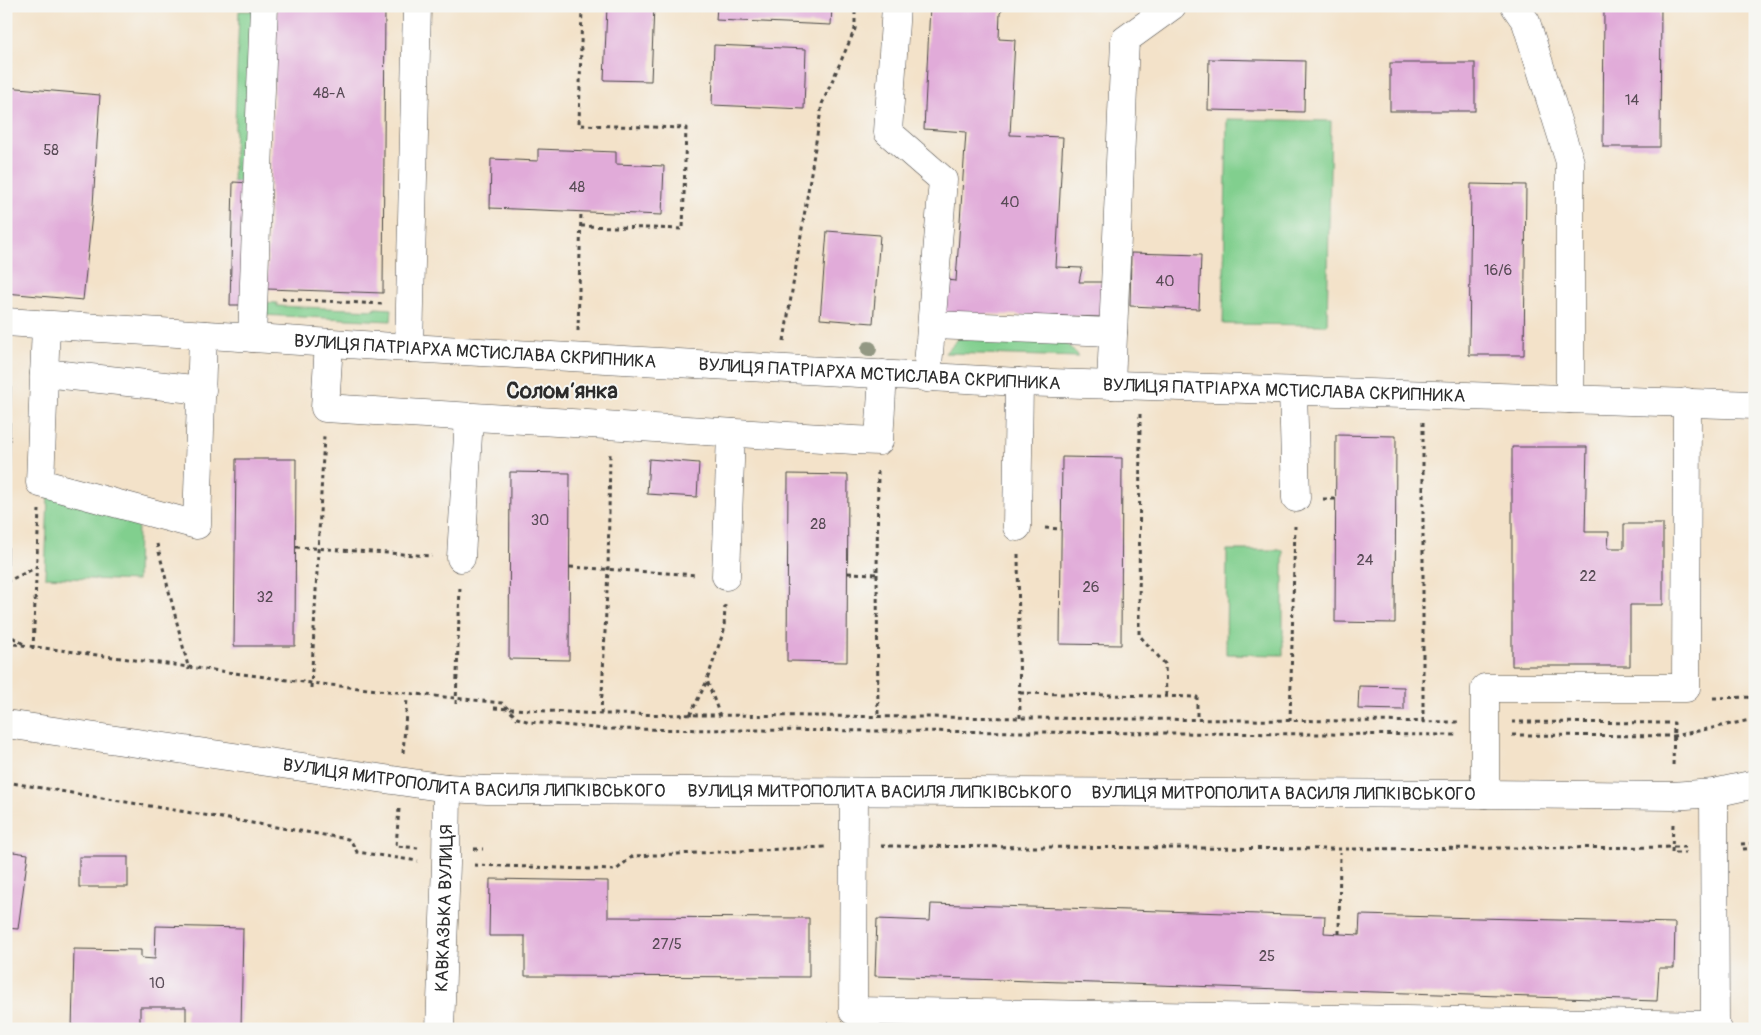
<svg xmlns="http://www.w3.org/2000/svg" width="1761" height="1035" font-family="Pangolin,sans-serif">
<rect width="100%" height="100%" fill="#f6f6f2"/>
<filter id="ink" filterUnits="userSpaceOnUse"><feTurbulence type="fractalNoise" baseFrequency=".02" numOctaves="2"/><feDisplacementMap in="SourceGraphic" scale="10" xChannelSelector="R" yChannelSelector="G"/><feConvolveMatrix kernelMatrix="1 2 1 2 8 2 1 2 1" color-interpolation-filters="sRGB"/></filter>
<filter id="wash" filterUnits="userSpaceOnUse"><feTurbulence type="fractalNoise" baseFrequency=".0096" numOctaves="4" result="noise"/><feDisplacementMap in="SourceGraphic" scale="20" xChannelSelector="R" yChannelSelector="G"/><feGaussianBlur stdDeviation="1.12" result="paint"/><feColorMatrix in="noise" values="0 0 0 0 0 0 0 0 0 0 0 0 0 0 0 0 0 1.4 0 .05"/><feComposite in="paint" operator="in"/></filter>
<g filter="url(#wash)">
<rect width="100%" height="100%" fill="#f3e2c9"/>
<g fill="#81cf8e" stroke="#567d5c">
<polygon points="239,11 257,11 250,183 233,182"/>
<polygon points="1227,119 1331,121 1327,325 1223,324"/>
<polygon points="260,302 277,303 277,306 375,310 375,308 392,309 391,321 260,315"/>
<polygon points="959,338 1064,341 1079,357 945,353"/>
<polygon points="48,496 138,522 137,581 45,577"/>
<polygon points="1227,550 1283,550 1283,655 1226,654"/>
</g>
<g id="blocks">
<g fill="#e1abd9">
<polygon points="277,6 385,6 383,293 267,289"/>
<polygon points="607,6 654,6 651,81 604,80"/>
<polygon points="717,6 832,6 831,25 716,20"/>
<polygon points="930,6 1007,6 1000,13 999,39 1015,40 1010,135 1063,137 1056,267 1082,268 1079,282 1103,282 1102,317 944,313 945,280 956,281 966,132 924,129"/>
<polygon points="1604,6 1661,6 1660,147 1603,147"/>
<polygon points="714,45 806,49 804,109 712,105"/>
<polygon points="1209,59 1305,61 1304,112 1208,110"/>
<rect x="1390" y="63" width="85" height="48"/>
<polygon points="6,87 100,95 93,205 83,300 6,293"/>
<polygon points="538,149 616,152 616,164 664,166 662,215 490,208 491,159 538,161"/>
<polygon points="233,182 250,183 247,305 230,305"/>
<polygon points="1471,184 1526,185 1524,355 1469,355"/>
<polygon points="827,231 880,235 873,323 820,319"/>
<polygon points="1131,253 1201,255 1199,309 1130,306"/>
<polygon points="6,385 11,385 8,565 6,565"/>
<polygon points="1336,435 1396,436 1395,623 1335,622"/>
<polygon points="1512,447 1587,447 1585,532 1609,532 1608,548 1624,548 1624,524 1663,524 1663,605 1630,605 1630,666 1512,666"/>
<polygon points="1062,457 1122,458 1121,645 1060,644"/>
<polygon points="236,459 296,459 295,646 234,646"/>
<polygon points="649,459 699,463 697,497 647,494"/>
<polygon points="510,472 570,473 569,660 509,659"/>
<polygon points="788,474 848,475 847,662 787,661"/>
<polygon points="1359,686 1404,687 1404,710 1358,709"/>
<polygon points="6,851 28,854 18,929 6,928"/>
<rect x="79" y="857" width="49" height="30"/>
<polygon points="490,879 608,881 608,917 809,918 809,977 525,976 525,936 489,936"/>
<polygon points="931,904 1325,916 1324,933 1359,935 1360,915 1675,923 1674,968 1659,968 1657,1001 875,976 877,919 930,921"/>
<polygon points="156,926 243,928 241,1029 186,1029 186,1007 140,1007 140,1029 72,1029 74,949 141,950 141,958 155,959"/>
</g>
</g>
</g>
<g filter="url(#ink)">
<use href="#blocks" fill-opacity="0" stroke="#494643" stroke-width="1"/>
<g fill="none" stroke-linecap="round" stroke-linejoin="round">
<g stroke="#494643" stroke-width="29">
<g id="minor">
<polyline points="896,6 888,132 943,180 927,378"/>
<polyline points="1515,6 1526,22 1570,162 1570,399"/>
<path id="s1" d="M6,322L409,348L1019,382L1755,405"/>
<polyline points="46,325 40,483 197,525 203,335"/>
<polyline points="932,325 1113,332"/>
<polyline points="252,338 264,6"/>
<polyline points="329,343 325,408 854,440 879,441 883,374"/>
<polyline points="409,348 417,6"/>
<polyline points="44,373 202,390"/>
<polyline points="1111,385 1125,40 1172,6"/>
<polyline points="1293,391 1296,498"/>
<polyline points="1017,527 1019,382"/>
<polyline points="461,558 469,417"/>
<polyline points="726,576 731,433"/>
<polyline points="854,793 853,1011 1715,1025"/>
<polyline points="1714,793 1715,1025 1718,1029"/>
<polyline points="1485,794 1485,688 1686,688 1687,402"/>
<path id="s2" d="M440,1029L446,864L447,788"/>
</g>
</g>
<g stroke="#494643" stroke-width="29">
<g id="major">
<path id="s3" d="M6,724L447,788L487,790L1485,794L1672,796L1714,793L1755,784"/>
</g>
</g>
<g stroke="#494643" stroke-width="3" stroke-dasharray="4 4" stroke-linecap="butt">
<polyline points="1754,171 1755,171"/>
<polyline points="581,226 683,229 686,128 579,125 582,6"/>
<polyline points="282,299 383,304"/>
<polyline points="578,331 581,211"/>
<polyline points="784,341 822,104 855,29 855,6"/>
<polyline points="1140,414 1139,635 1165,664 1166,696"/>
<polyline points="1423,422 1423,722"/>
<polyline points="1323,499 1336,499"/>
<polyline points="1045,528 1061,529"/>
<polyline points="157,544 189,670"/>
<polyline points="296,547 432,556"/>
<polyline points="1018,554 1020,718"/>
<polyline points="570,567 697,575"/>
<polyline points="848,573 877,574 878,468"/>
<polyline points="877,574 878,717"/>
<polyline points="6,582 37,567"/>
<polyline points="6,633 25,645"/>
<polyline points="6,643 311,683 502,703 517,718 530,722 605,729 1456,735"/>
<polyline points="33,649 39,510"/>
<polyline points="311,688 324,436"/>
<polyline points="1020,693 1197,697 1197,720"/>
<polyline points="1713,698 1755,697"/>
<polyline points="456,704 460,586"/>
<polyline points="494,708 601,714 1458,722"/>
<polyline points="601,714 608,570 610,454"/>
<polyline points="690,715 707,681"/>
<polyline points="720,716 707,680 724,630 725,604"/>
<polyline points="1290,721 1295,526"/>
<polyline points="1512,722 1674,723 1673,767"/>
<polyline points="1512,735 1674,736 1755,719"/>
<polyline points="403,753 407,699"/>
<polyline points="6,782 348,839 352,843 357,852 418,861"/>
<polyline points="399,809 396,846 418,848"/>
<polyline points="1673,824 1672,853 1686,853"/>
<polyline points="1741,844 1755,843"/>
<polyline points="881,846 1340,849 1688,847"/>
<polyline points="474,849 483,849"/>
<polyline points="1743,849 1755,848"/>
<polyline points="474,865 616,870 633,856 825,847"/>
<polyline points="1339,934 1340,852"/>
<polyline points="813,1029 828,1022"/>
</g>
<use href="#minor" stroke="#fff" stroke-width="28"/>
<use href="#major" stroke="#fff" stroke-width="28"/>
</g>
<circle fill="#939883" cx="869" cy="349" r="8"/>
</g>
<g text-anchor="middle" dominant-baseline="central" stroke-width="4" stroke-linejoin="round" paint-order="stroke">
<g font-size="15" fill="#584b56">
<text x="329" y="93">48-А</text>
<text x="1632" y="100">14</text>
<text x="51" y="150">58</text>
<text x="577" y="187">48</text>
<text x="1010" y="202">40</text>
<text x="1498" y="270">16/6</text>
<text x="1165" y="281">40</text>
<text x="540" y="520">30</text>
<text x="818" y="524">28</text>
<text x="1365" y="560">24</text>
<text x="1588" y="576">22</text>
<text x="1091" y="587">26</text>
<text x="265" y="597">32</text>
<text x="667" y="944">27/5</text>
<text x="1267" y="956">25</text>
<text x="157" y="983">10</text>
</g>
<g font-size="18" fill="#2b2b2b" stroke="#f6f6f2">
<text stroke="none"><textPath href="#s1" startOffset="470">ВУЛИЦЯ ПАТРІАРХА МСТИСЛАВА СКРИПНИКА</textPath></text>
<text stroke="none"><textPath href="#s1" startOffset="875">ВУЛИЦЯ ПАТРІАРХА МСТИСЛАВА СКРИПНИКА</textPath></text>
<text stroke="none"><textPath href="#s1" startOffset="1280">ВУЛИЦЯ ПАТРІАРХА МСТИСЛАВА СКРИПНИКА</textPath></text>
<text stroke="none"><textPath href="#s3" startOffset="472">ВУЛИЦЯ МИТРОПОЛИТА ВАСИЛЯ ЛИПКІВСЬКОГО</textPath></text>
<text stroke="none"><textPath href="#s3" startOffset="878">ВУЛИЦЯ МИТРОПОЛИТА ВАСИЛЯ ЛИПКІВСЬКОГО</textPath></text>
<text stroke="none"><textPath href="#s3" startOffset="1282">ВУЛИЦЯ МИТРОПОЛИТА ВАСИЛЯ ЛИПКІВСЬКОГО</textPath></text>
<text stroke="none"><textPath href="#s2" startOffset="121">КАВКАЗЬКА ВУЛИЦЯ</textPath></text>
</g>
<g font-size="22" font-weight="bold" fill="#2b2b2b" stroke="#f6f6f2">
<text x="562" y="391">Соломʼянка</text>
</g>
</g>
<rect width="1761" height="1035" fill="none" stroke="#f6f6f2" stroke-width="25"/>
</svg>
